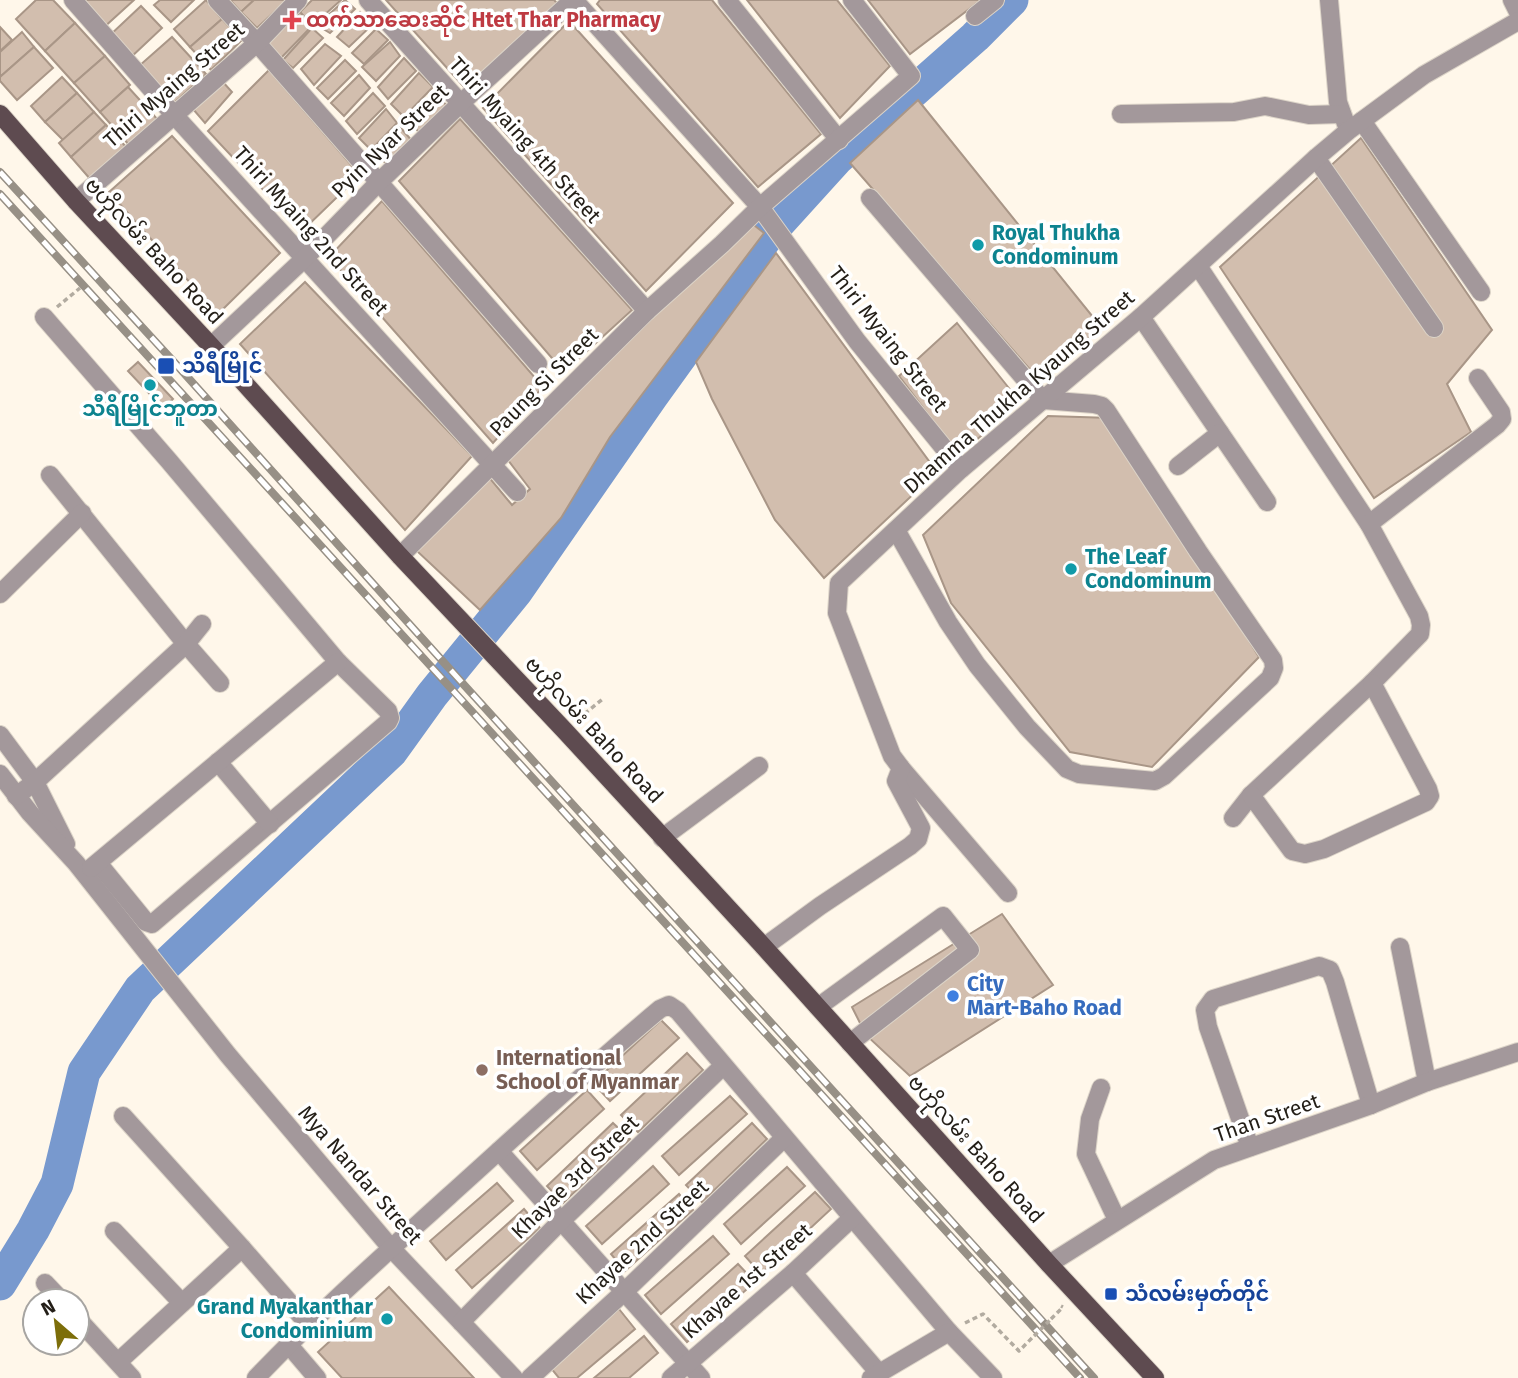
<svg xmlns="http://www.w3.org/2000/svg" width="1518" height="1378" font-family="'Fira Sans','Noto Sans Myanmar',sans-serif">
<rect width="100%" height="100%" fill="#fff7ea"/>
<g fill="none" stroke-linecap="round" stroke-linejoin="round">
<polyline stroke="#7899ce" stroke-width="33" points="0,1284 33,1230 57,1184 84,1072 140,989 391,752 432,695 516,592 652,396 769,234 837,159 975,37 1012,0"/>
</g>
<g fill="#d2beae" stroke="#a99687" stroke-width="2">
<polygon points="36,0 53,0 75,23 45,51 16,19"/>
<polygon points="76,0 134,0 102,29"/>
<polygon points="160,0 194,0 171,22 154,5"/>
<polygon points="206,0 222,19 190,47 174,29"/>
<polygon points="230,0 254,0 241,12"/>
<polygon points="254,0 287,0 257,28 241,12"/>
<polygon points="312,0 341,0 312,26 300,12"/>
<polygon points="345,0 355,9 330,33 317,25"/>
<polygon points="386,0 554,0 557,3 465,88"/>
<polygon points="600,0 712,0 821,134 758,187 597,4"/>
<polygon points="747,0 837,0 890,66 840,118"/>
<polygon points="868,0 981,0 910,54"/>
<polygon points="141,6 162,28 129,59 108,37"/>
<polygon points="300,12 312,26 280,59 266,45"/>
<polygon points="360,12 372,25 349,47 337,37"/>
<polygon points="222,19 242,40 211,70 190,47"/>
<polygon points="569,21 733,203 646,291 483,108"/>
<polygon points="75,23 105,56 74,83 45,51"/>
<polygon points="0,27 12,40 0,51"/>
<polygon points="312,28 323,38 293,68 283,60"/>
<polygon points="376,29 388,40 364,64 352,53"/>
<polygon points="22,32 34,47 1,76 0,74 0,52"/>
<polygon points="172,37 206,74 173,104 139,66"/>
<polygon points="390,42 400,56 376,81 362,67"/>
<polygon points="325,44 341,56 314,85 301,69"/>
<polygon points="34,47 53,68 17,100 0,81 0,77"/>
<polygon points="105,56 130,85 100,112 74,83"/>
<polygon points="404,58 416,71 388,99 378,87"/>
<polygon points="345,60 356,71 328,99 317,88"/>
<polygon points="269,70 360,175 302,231 208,131"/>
<polygon points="419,73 433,87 404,117 391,104"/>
<polygon points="359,75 370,88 344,116 331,103"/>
<polygon points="62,77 77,93 45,122 31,106"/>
<polygon points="222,81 232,92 205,123 193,109"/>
<polygon points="128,87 158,120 130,146 100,112"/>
<polygon points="434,92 449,108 420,133 407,121"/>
<polygon points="77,93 94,112 63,140 45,122"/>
<polygon points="373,93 385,106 357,134 346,121"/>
<polygon points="918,100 1101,327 1040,381 850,163"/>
<polygon points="386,109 397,123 371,150 359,138"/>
<polygon points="94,112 106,125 71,157 59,143"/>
<polygon points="460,119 632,310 564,372 399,181"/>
<polygon points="106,125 127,148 91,180 71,157"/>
<polygon points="400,127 413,142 387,165 375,151"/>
<polygon points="172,136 280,253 218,314 109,192"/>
<polygon points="1361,138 1492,330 1447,384 1471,432 1374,498 1220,267"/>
<polygon points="382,201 543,387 493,443 329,257"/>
<polygon points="750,222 764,233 610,437 561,518 480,610 417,551 488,476 512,505 530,489 508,460"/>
<polygon points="776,253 937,472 824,578 775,520 712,399 696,362"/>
<polygon points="305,282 472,456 405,530 240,344"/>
<polygon points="957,323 1020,402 959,455 899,376"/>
<polygon points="138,362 173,399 163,408 128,371"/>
<polygon points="1048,416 1111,418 1259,657 1152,767 1070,752 951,603 923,535"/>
<polygon points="1002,914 1053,985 910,1076 866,1035 852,1007"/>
<polygon points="661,1020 679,1038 610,1101 593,1083"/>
<polygon points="687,1053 703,1070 638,1132 621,1115"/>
<polygon points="587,1090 604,1109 537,1170 520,1151"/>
<polygon points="730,1096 747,1114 679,1175 662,1156"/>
<polygon points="613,1123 630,1139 563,1203 547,1186"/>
<polygon points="752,1123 767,1139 702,1202 686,1185"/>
<polygon points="653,1166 669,1184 602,1244 586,1226"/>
<polygon points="787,1167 805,1186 741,1244 724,1224"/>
<polygon points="497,1183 513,1201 446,1260 430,1241"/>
<polygon points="815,1192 831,1209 761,1274 745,1256"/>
<polygon points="679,1194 693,1210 625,1271 611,1254"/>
<polygon points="524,1209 540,1228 472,1288 456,1270"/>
<polygon points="713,1236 729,1254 661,1314 645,1295"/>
<polygon points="738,1264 755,1282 687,1342 671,1324"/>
<polygon points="389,1287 474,1378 342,1378 318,1352"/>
<polygon points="619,1309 635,1329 577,1378 559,1378 550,1367"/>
<polygon points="644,1336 658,1353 629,1378 594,1378"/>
</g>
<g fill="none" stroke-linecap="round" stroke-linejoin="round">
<g stroke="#dcd4c8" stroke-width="20">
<g id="minor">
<polyline points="73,0 175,116 517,492"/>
<polyline points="217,0 257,43 538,364"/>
<polyline points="368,0 647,311"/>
<polyline points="574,0 760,207 857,341 961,469"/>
<polyline points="727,0 839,140"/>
<polyline points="1329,0 1338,102 1346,124"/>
<polyline points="1512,0 1518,12"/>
<polyline points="975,16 995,0"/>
<polyline points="1121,114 1234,112 1265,106 1309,115 1342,114"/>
<polyline points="1362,121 1481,292"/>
<polyline points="1316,158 1434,328"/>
<polyline points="870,198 1043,400 1094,404 1102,406 1106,410 1198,551 1273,660 1274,668 1270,678 1164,776 1155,781 1079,774 1067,769 1027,727 977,665 948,622 896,530"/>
<polyline points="76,201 257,43 298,0"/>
<polyline points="1198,266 1369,524 1419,616 1421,625 1420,634 1372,683 1251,795 1233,818"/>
<polyline points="44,317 169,461 338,662 388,711 390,718 388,722 152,924 146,922 98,863"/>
<polyline points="1141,317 1267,502"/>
<polyline points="211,346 305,258 379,182 461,103 573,0"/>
<polyline points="1178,466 1220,433"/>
<polyline points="50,475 186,644 220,683"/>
<polyline points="1369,524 1497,425 1502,419 1501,412 1478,378"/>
<polyline points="400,556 647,311 722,244 760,207 911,76 852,0"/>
<polyline points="0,594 82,513"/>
<polyline points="0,735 35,782 66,844"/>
<polyline points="218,762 270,824"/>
<polyline points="0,774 30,813 76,863 228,1055 391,1248 514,1378"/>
<polyline points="1251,795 1292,851 1305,854 1324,849 1426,802 1430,796 1428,789 1372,683"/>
<polyline points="16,796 35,782 186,644 202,624"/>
<polyline points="662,838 759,766"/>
<polyline points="91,868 338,662"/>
<polyline points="1008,893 901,768 892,756 837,613 839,583 961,469 1141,317 1316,158 1348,131 1424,75 1518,21"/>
<polyline points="764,947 820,906 910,846 918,839 921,828 896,781 901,768"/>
<polyline points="1400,947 1427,1082"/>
<polyline points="818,1007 943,916 970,950 850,1043"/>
<polyline points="1101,1088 1090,1119 1086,1154 1117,1220"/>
<polyline points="123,1116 242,1248 309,1325"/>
<polyline points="1250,1147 1208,1027 1205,1010 1213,999 1319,966 1330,970 1335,982 1371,1105"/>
<polyline points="499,1151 701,1378"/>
<polyline points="114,1231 182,1303"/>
<polyline points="1049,1264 1214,1160 1371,1105 1427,1082 1518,1052"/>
<polyline points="793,1273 879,1373"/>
<polyline points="45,1283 62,1301"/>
<polyline points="77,1318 132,1378"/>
<polyline points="461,1322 561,1221 723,1066"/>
<polyline points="288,1344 317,1378"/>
<polyline points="118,1362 242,1248"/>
<path d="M256,1378C317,1314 384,1255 449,1196C519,1133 588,1069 660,1009L669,1005L678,1011L949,1332L993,1378"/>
<polyline points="530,1378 624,1292 784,1138"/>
<polyline points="671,1378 793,1273 852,1218"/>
<polyline points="871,1378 949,1332"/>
</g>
</g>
<g stroke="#dcd4c8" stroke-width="20">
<polyline id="major" points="0,114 76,201 211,346 400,556 565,731 764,947 1049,1264 1155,1378"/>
</g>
<g stroke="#b2aba0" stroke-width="3.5" stroke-dasharray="5 3.5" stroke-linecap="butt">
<polyline points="57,307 80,288"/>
<polyline points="189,366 198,358"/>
<polyline points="578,719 604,698"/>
<polyline points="1051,1319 1063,1307 1061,1306"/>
<polyline points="965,1323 983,1314 1019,1351 1034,1336"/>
</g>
<use href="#minor" stroke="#a3989b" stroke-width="18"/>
<use href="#major" stroke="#5e4b50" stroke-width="18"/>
<g stroke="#979086" stroke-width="8">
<g id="rail">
<polyline points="0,172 174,362 465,686 1094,1378"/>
<polyline points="0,194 1080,1378"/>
</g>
</g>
<use href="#rail" stroke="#fff" stroke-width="5" stroke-dasharray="16" stroke-linecap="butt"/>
<polyline stroke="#b2aba0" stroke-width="3.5" stroke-dasharray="5 3.5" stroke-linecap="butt" points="1034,1336 1051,1319"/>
</g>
<path fill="#e0444e" stroke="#fff" stroke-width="2.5" d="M288.5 9.5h7v7h7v7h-7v7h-7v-7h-7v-7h7z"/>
<g fill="#0f9aa8" stroke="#fff" stroke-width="2.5">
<circle cx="978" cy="245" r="7"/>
<circle cx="150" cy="385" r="7"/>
<circle cx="1071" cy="569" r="7"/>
<circle cx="387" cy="1319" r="7"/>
</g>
<g fill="#1a4fb4" stroke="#fff" stroke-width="2.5">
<rect x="157" y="357" width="18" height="18" rx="3.5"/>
<rect x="1104" y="1287" width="14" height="14" rx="3.5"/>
</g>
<circle fill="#3f7fe0" stroke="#fff" stroke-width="2.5" cx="953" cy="996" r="7"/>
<circle fill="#8d6e63" stroke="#fff" stroke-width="2.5" cx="482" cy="1070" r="7"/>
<g text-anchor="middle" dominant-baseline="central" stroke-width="7" stroke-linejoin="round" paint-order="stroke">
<g font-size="21" font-weight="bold" fill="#be3a42" stroke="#fff" text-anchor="start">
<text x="306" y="20">ထက်သာဆေးဆိုင် Htet Thar Pharmacy</text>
</g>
<g font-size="21" fill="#231e17" stroke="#fff">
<text transform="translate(174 85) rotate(-41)">Thiri Myaing Street</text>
<text transform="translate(525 140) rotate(48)">Thiri Myaing 4th Street</text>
<text transform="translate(390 141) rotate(-44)">Pyin Nyar Street</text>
<text transform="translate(311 231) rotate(48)">Thiri Myaing 2nd Street</text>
<text transform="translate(154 251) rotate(47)">ဗဟိုလမ်း Baho Road</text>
<text transform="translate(888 339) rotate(52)">Thiri Myaing Street</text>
<text transform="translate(544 382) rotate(-45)">Paung Si Street</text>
<text transform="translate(1019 392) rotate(-41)">Dhamma Thukha Kyaung Street</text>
<text transform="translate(594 730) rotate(47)">ဗဟိုလမ်း Baho Road</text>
<text transform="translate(1267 1118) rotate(-19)">Than Street</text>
<text transform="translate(976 1149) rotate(48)">ဗဟိုလမ်း Baho Road</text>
<text transform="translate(360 1175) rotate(49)">Mya Nandar Street</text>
<text transform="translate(575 1177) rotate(-44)">Khayae 3rd Street</text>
<text transform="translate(642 1242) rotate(-43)">Khayae 2nd Street</text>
<text transform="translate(747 1281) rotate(-41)">Khayae 1st Street</text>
</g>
<g font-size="21" font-weight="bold" fill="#0d838f" stroke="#fff" text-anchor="start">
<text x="992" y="233">Royal Thukha<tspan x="992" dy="24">Condominum</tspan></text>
<text x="150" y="409" text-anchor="middle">သီရိမြိုင်ဘူတာ</text>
<text x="1085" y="557">The Leaf<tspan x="1085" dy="24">Condominum</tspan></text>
<text x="373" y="1307" text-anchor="end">Grand Myakanthar<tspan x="373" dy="24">Condominium</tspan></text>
</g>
<g font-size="21" font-weight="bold" fill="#164399" stroke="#fff" text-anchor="start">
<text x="182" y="366">သိရီမြိုင်</text>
<text x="1125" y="1294">သံလမ်းမှတ်တိုင်</text>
</g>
<g font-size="21" font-weight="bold" fill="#366cbe" stroke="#fff" text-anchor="start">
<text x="967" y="984">City<tspan x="967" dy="24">Mart-Baho Road</tspan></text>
</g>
<g font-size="21" font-weight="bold" fill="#785e54" stroke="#fff" text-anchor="start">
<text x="496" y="1058">International<tspan x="496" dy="24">School of Myanmar</tspan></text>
</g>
</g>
<g transform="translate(56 1322) rotate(332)"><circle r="33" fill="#ffffff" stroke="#a7a5a2" stroke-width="2"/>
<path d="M0-5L12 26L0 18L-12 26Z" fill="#7d6e0a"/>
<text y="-10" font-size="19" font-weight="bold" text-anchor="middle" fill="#231e17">N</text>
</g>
</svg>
